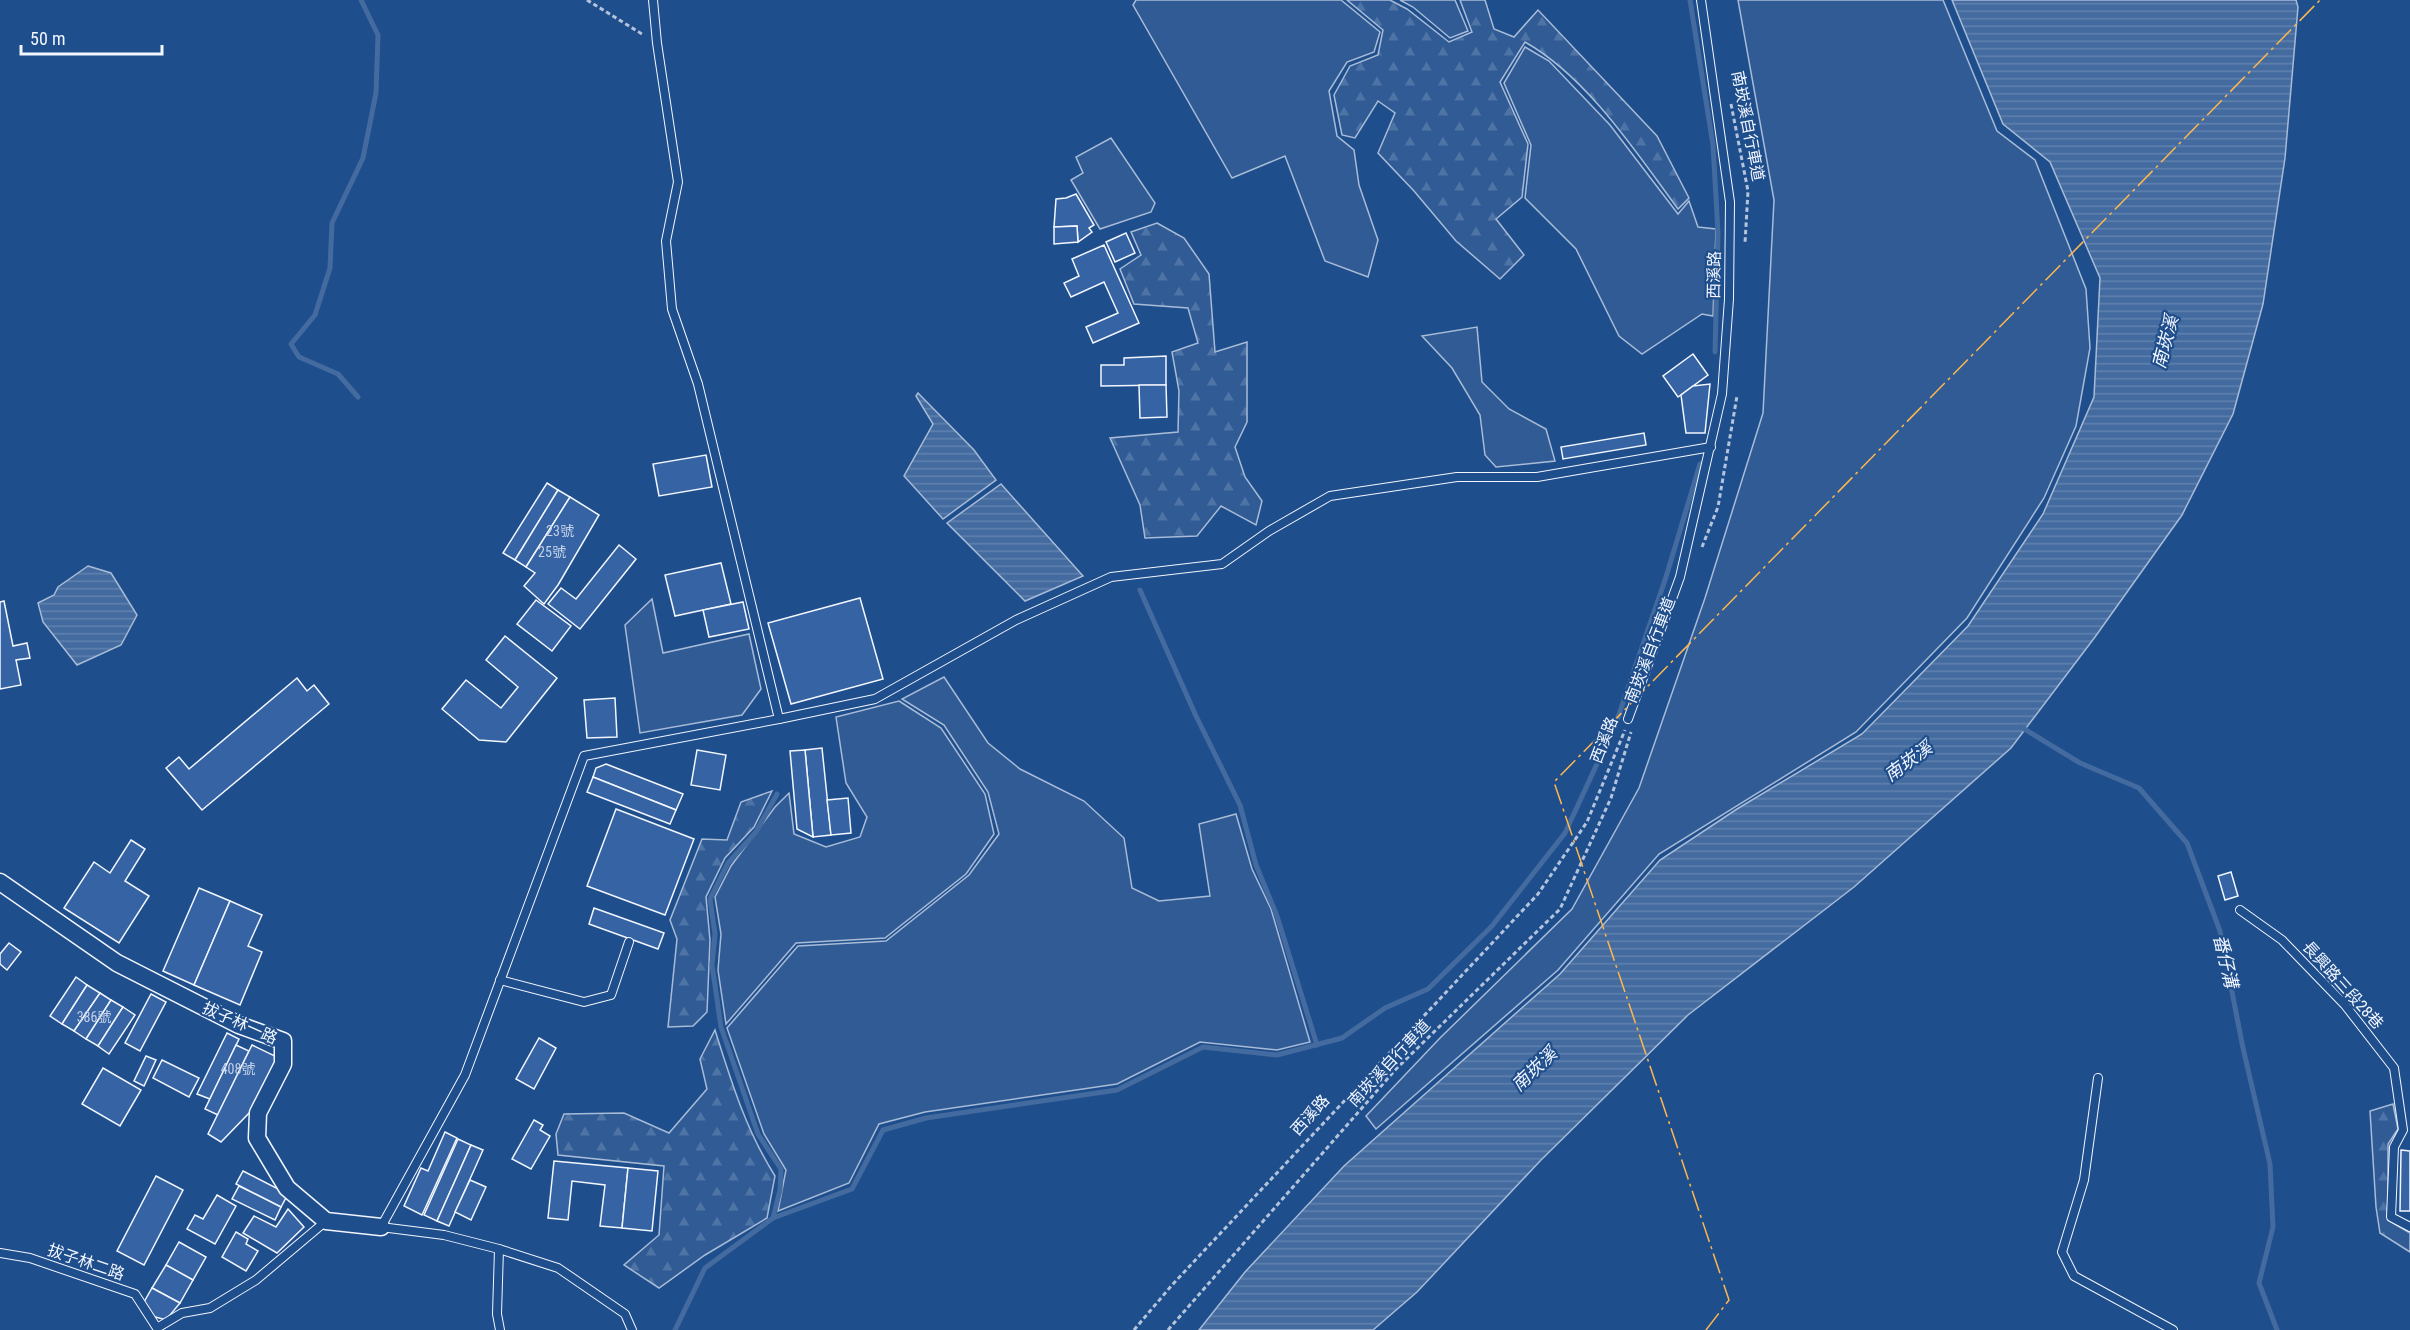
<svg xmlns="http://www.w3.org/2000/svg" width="2410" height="1330" font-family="'Roboto Condensed','Noto Sans TC',sans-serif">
<defs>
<pattern id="forest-firs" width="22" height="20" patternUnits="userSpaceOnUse" patternTransform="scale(1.5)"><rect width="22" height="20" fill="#305b95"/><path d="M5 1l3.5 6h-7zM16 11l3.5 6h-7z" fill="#4e73a5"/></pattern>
<pattern id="water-rules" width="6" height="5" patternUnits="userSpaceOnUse" patternTransform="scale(1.5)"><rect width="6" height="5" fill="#446ba0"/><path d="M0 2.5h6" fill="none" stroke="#5f81ae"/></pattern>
</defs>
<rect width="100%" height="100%" fill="#1f4e8c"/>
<g fill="#305b95" stroke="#a8bbd7" stroke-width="1.5">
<polygon points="1136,0 1341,0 1380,32 1374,52 1347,62 1329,91 1337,136 1354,150 1359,185 1378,240 1368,277 1325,261 1285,156 1232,178 1133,5"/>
<polygon points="1400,0 1455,0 1468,31 1450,38 1413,7"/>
<polygon points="1738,0 1943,0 1997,131 2035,160 2086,289 2090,348 2076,426 2044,498 1967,618 1856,732 1659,854 1558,970 1376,1129 1366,1116 1440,1038 1572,909 1639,788 1705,598 1763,413 1774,200"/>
<polygon points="1525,47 1549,61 1610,125 1678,214 1689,201 1698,227 1716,229 1713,316 1702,314 1642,354 1619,336 1576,249 1525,198 1531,145 1504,83"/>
<polygon points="1111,138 1155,203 1151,212 1100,229 1071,180 1083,173 1076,157"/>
<polygon points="1477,327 1482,382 1509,409 1546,429 1555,461 1496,467 1485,455 1480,415 1452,368 1422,336"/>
<polygon points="652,599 663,653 749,634 761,689 742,715 640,733 625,625"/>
<polygon points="944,677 988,743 1020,769 1084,801 1124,838 1132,888 1159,901 1210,896 1199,824 1236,814 1252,869 1271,909 1310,1042 1277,1050 1200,1042 1117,1084 925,1112 879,1124 849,1183 778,1211 786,1170 764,1134 727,1028 798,946 886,941 969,875 999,834 988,792 944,725 902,699"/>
<polygon points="899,701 941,728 985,794 994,834 966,874 885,938 796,943 726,1024 718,970 721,934 715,897 731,866 775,807 789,793 794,834 826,847 860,837 867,817 846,783 836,717"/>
</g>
<g fill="url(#forest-firs)" stroke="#a8bbd7" stroke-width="1.5">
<path d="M1347,0H1390L1407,9L1449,42L1472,32L1460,0H1485L1494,29L1514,37L1538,10L1657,136L1689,198L1678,209C1636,152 1587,77 1525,42L1500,82L1528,144L1522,197L1496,219L1524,255L1500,279L1456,241L1414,191L1378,153L1395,113L1378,101L1355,138L1342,135L1334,95L1350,66L1378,55L1383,30Z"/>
<polygon points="1157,223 1184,238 1209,274 1215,352 1247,342 1247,422 1235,447 1245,477 1262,501 1256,525 1221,506 1197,536 1145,538 1140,505 1110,438 1178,432 1179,391 1172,352 1198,343 1188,308 1134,304 1120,269 1141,255 1131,232"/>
<polygon points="772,791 754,827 725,858 706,897 710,940 707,1012 693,1026 668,1027 677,939 670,920 702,839 727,840 741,802"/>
<path d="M715,1030C731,1081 746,1130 775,1176L767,1218L705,1255L659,1288L624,1265L659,1235L664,1166L558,1155L556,1134L564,1114L624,1113L669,1133L707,1089L700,1059Z"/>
<polygon points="2393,1104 2398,1129 2388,1144 2388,1220 2410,1233 2410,1252 2380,1233 2376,1207 2370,1111"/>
</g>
<g fill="url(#water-rules)" stroke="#a8bbd7" stroke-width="1.5">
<polygon points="1952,0 2296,0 2298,7 2285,158 2263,304 2233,414 2182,515 2095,637 2011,748 1854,887 1688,1015 1541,1160 1417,1292 1373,1330 1199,1330 1245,1272 1344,1166 1560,974 1660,860 1737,809 1862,734 1968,626 2043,514 2094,397 2100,278 2050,162 2003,124"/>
<polygon points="918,393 974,450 996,480 943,519 904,476 933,424 916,396"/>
<polygon points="1001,484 1083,576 1025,601 947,523"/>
<polygon points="88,566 111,573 137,615 121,645 77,665 43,622 38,603 54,595 58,587"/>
</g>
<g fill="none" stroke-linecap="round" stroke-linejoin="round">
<g stroke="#446ba0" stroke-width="5">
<polyline points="1690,0 1713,145 1718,233 1715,352"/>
<polyline points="358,397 338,374 299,357 291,344 315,315 330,268 332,223 363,158 376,93 378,35 361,0"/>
<polyline points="1140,590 1196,716 1240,805 1256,865 1277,916 1317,1045"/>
<polyline points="2021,727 2080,763 2139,788 2187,843 2220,931 2243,1048 2270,1164 2273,1227 2259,1283 2277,1330"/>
<polyline points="773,1218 780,1190 781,1169 758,1134 721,1027 712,965 715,934 710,899 728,863 756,832 777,794"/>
<polyline points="675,1330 705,1268 773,1218 852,1189 883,1130 926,1118 1117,1090 1203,1047 1277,1055 1342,1038 1385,1008 1428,989 1492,926 1565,833 1616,723 1666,577 1700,464"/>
</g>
</g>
<g fill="#3563a3" stroke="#f2f6ff" stroke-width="1.5">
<polygon points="1076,194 1094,225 1089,228 1092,232 1078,242 1077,226 1054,227 1056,199 1066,198"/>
<polygon points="1077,226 1078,242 1054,244 1054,227"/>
<polygon points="1126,233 1135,253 1115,262 1106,242"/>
<polygon points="1104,245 1139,323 1093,343 1086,327 1118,313 1104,282 1071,297 1064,283 1079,276 1072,259"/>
<polygon points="1693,354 1708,375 1678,397 1663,376"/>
<polygon points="1166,356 1166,385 1101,386 1101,365 1124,365 1124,358"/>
<polygon points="1710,384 1705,433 1686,433 1681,395 1693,386"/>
<polygon points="1139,385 1166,385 1167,417 1140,418"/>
<polygon points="1644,433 1646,445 1563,459 1561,447"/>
<polygon points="706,455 712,487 659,496 653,464"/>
<polygon points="547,483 558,490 515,560 503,553"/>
<polygon points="558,490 570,497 526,567 515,560"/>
<polygon points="570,497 599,515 558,585 544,604 524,586 535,573 526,567"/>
<polygon points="619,545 636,559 580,629 548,604 561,588 576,599"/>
<polygon points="721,563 731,604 675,616 665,575"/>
<polygon points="860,598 883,679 791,704 768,623"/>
<polygon points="536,600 571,626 552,651 517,624"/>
<polygon points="4,601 13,646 27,643 30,658 16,660 21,685 0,689 0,602"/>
<polygon points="743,602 749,629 709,637 703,610"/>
<polygon points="505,636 557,678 506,742 479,740 442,709 466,680 501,708 518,687 486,660"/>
<polygon points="297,678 307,691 314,685 329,704 202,810 166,768 179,757 189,769"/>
<polygon points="615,698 617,737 587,738 584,700"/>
<polygon points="822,748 831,835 813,837 805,750"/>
<polygon points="697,750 726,755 720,790 691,785"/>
<polygon points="805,750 813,837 797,829 790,751"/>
<polygon points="606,764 683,794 676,810 593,777 596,768"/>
<polygon points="593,777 676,810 670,824 587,792"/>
<polygon points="848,798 851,833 831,835 827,800"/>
<polygon points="616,809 694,839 665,915 587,886"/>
<polygon points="131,840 145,849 125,881 149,896 119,943 64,908 94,862 110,873"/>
<polygon points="2231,872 2238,896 2225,900 2218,876"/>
<polygon points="199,888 230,901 194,985 163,971"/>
<polygon points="230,901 262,915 248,946 262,952 240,1005 194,985"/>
<polygon points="594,908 664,933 658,949 589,924"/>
<polygon points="9,943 21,952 7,970 0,964 0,954"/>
<polygon points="76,977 87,985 62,1024 50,1016"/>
<polygon points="87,985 100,993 74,1031 62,1024"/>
<polygon points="100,993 111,1000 86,1039 74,1031"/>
<polygon points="151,994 166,1002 140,1051 125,1043"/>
<polygon points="111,1000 123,1007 98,1046 86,1039"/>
<polygon points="123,1007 135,1015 109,1054 98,1046"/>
<polygon points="227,1033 239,1039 210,1099 197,1094"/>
<polygon points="539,1038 556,1048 534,1089 516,1079"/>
<polygon points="236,1045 249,1051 218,1115 205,1109"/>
<polygon points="252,1045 277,1057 251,1111 221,1142 208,1134"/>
<polygon points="146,1056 156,1060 144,1086 134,1081"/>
<polygon points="162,1060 199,1078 189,1097 153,1078"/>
<polygon points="103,1068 141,1090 120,1126 82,1104"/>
<polygon points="534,1120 543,1125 540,1130 550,1136 531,1169 512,1159"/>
<polygon points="445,1132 457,1138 422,1215 404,1206 421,1168 428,1171"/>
<polygon points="458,1139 471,1145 437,1221 424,1215"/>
<polygon points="471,1145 483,1150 449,1226 437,1221"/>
<polygon points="2401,1150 2410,1151 2410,1211 2400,1211"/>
<polygon points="554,1161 628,1168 622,1228 600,1226 605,1185 572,1181 568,1220 548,1218"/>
<polygon points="628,1168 658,1171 652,1231 622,1228"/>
<polygon points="243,1171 288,1194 281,1207 236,1184"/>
<polygon points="156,1176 183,1190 144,1265 117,1251"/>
<polygon points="470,1180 486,1187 471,1220 455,1212"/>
<polygon points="239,1186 281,1207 275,1220 232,1199"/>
<polygon points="217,1195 236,1206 215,1244 187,1229 195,1215 203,1219"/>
<polygon points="288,1209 304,1227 277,1253 243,1233 254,1216 276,1227"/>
<polygon points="236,1232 248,1239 246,1244 258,1251 246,1271 222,1257"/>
<polygon points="179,1242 206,1257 193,1280 166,1265"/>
<polygon points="166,1265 193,1280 180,1303 152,1288"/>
<polygon points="152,1288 180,1303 166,1320 152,1316 144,1302"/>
</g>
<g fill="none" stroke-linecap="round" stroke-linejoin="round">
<g stroke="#f2f6ff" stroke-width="10">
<g id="service">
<polyline points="779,719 875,699 1016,620 1111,577 1222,564 1269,531 1330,496 1457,477 1537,477 1711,447"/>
<polyline points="1628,719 1680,577 1722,394 1729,299 1730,202 1701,0"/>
<polyline points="2240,910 2282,940 2345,1005 2394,1068 2403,1130 2394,1147 2391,1217 2410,1227"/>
<polyline points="500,980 584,1002 611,995 629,942"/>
<polyline points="2098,1078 2084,1180 2062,1252 2074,1276 2173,1330"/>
<polyline points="499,1249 558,1268 625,1314 632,1330"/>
<polyline points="0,1253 30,1258 135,1294 157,1328 182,1313 210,1308 256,1280 326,1221"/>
<polyline points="500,1330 497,1314 499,1249 444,1235 381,1227 465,1075 584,756 779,719 698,384 672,309 666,241 678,182 657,43 653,0"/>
</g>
</g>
<g stroke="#f2f6ff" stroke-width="19">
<polyline id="minor" points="0,882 117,963 239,1025 283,1041 283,1064 258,1113 257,1138 287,1188 326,1221 381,1227"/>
</g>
<g stroke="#b3c4dc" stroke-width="3" stroke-dasharray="4.5 3" stroke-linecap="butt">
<polyline points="587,0 642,34"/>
<polyline points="1731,104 1748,191 1745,243"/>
<polyline points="1702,547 1718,507 1737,396"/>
<polyline points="1134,1330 1172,1285 1538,894 1587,822 1625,730"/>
<polyline points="1168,1330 1396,1069 1560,909 1611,798 1631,732"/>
</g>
<use href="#service" stroke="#1f4e8c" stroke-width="8"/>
<use href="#minor" stroke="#1f4e8c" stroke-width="16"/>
<polyline stroke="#ffb74d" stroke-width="1.5" stroke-dasharray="21 4.5 3 4.5" stroke-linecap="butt" points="1706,1330 1729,1300 1554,782 2320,0"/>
</g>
<g text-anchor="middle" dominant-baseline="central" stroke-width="4.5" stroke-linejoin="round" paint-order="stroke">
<g font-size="14" fill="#c3d1e8">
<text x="560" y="531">23號</text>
<text x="552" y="552">25號</text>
<text x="94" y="1017">386號</text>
<text x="238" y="1069">408號</text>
</g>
<g font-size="16" fill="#f2f6ff" stroke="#1f4e8c">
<text transform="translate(1748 126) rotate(79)">南崁溪自行車道</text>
<text transform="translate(1714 275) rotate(-89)">西溪路</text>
<text transform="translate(1650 650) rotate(-69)">南崁溪自行車道</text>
<text transform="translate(1604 740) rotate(-69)">西溪路</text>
<text transform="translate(2343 985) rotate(48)">長興路三段28巷</text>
<text transform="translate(240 1023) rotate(24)">拔子林一路</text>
<text transform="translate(1389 1063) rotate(-47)">南崁溪自行車道</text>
<text transform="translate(1310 1115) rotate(-48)">西溪路</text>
<text transform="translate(86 1262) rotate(19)">拔子林二路</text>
</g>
<g font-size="18" font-style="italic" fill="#f2f6ff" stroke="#1f4e8c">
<text transform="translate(2165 342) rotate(-75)">南崁溪</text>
<text transform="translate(1908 761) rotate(-36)">南崁溪</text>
<text transform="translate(2226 961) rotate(77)">番仔溝</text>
<text transform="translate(1534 1069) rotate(-44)">南崁溪</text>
</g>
</g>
<path d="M21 45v9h141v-9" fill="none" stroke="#f2f6ff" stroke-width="3"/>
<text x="30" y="45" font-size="18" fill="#f2f6ff" stroke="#1f4e8c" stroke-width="4.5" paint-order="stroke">50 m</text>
</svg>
